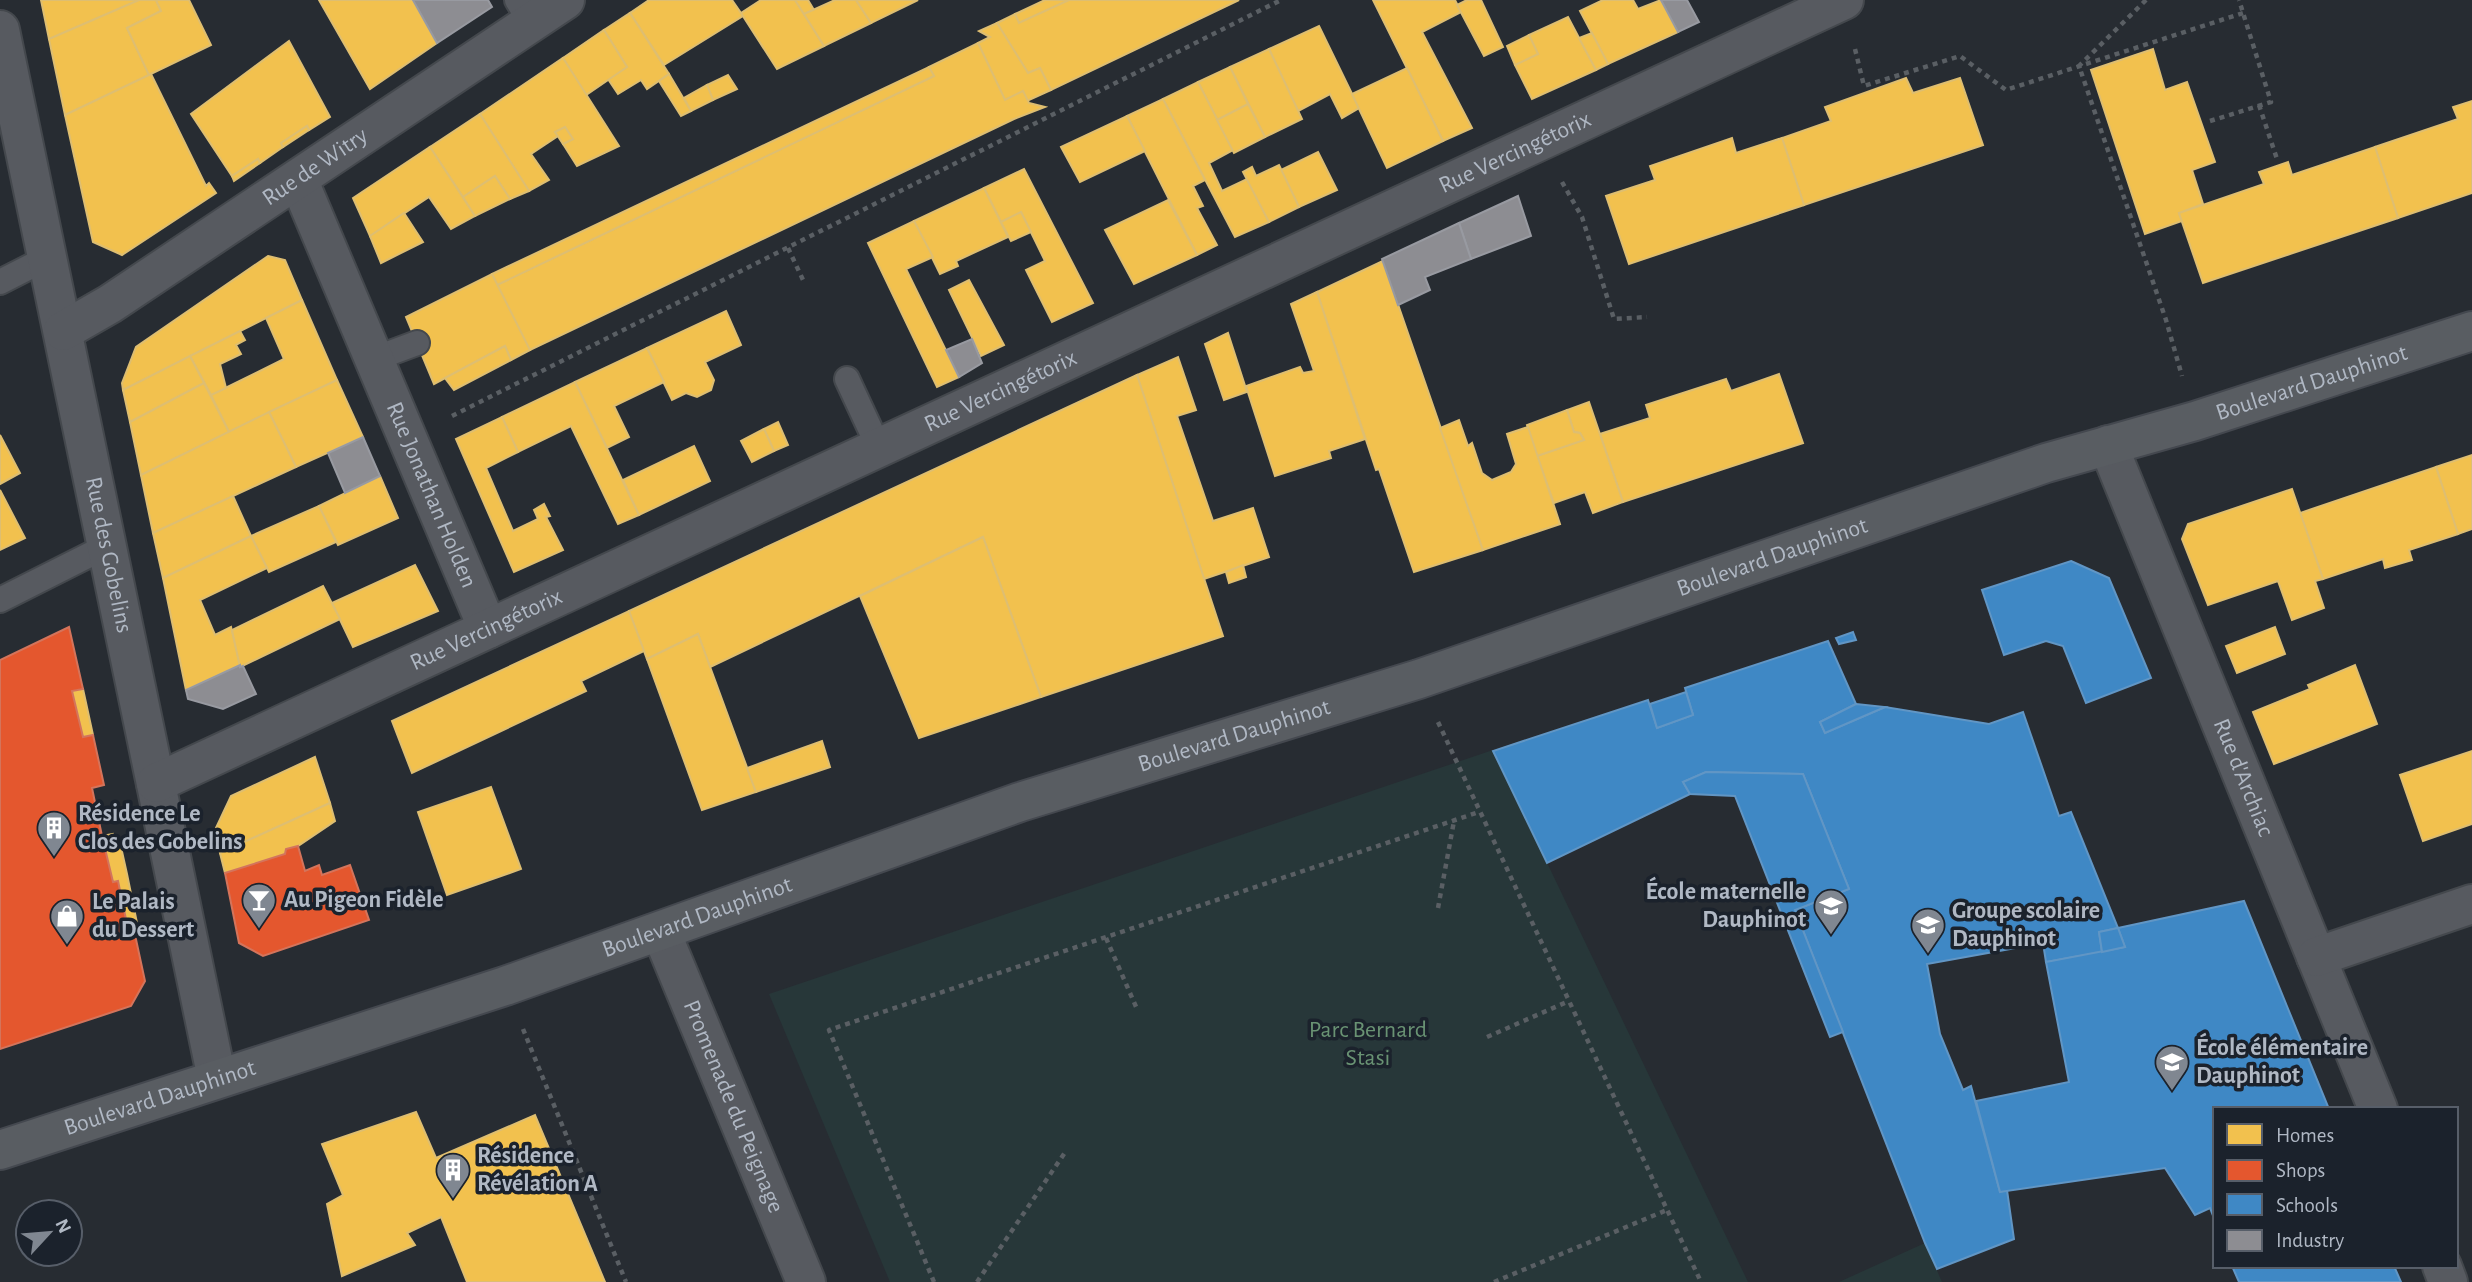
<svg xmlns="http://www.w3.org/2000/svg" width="2472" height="1282" font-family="'Alegreya Sans',sans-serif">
<rect width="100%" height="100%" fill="#272c32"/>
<g fill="#273739">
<polygon points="1493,750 1748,1282 890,1282 769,994"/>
<polygon points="1925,1243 1942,1282 1839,1282"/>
</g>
<g fill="#f2c14e" stroke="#debe71" stroke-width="2">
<polygon points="41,0 139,0 49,39"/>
<polygon points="139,0 156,0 161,11 127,28 149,75 65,115 49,39"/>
<polygon points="156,0 189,0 211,45 149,75 127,28 161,11"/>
<polygon points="319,0 413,0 437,43 370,89"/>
<polygon points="649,0 732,0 743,16 664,65 630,13"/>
<polygon points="761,0 795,0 824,46 777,69 741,13"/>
<polygon points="795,0 808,0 814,10 804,14"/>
<polygon points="835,0 856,0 871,23 824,46 804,14"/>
<polygon points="856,0 918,0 871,23"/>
<polygon points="1045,0 1069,0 1019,23 1015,14"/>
<polygon points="1069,0 1239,0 1051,90 1040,68 1028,73 997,23 1015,14 1019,23"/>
<polygon points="1373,0 1455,0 1461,12 1422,32 1472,128 1443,141"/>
<polygon points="1467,0 1481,0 1503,47 1484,56 1457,5"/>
<polygon points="1603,0 1633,0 1638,9 1661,0 1678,32 1608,64 1580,11"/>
<polygon points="630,13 669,74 647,89 641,80 618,94 608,79 627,67 604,30"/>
<polygon points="1568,17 1596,70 1532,99 1515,65 1538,54 1529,35"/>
<polygon points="997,23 1028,73 1040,68 1051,90 1027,101 1023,91 1005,100 978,43 990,37 979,31"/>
<polygon points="1319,26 1359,108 1342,118 1330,94 1298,111 1269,49"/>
<polygon points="604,30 627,67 586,95 563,58"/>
<polygon points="1592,33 1608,64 1596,70 1579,38"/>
<polygon points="1529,35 1538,54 1515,65 1507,46"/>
<polygon points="289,41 330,117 309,130 307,126 281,143 283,147 260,163 258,159 232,176 191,114"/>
<polygon points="978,43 1005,100 1023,91 1029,103 1045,107 1014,119 530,350 524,342 497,285 934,76 929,67"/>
<polygon points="1269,49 1302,119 1265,137 1230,67"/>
<polygon points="2153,49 2165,90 2187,82 2215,162 2192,170 2203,204 2179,213 2182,221 2145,234 2091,70"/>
<polygon points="563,58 619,146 577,166 563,144 573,139 565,127 555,132 558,136 531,154 549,180 529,191 480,114"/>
<polygon points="929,67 934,76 497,285 492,274"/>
<polygon points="1230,67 1248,104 1217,120 1198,82"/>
<polygon points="1407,68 1443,141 1387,168 1352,94"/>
<polygon points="151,74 206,186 209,183 216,193 122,255 93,242 65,115"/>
<polygon points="669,74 691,111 681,116 659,81"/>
<polygon points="728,75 737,89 713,100 707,85"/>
<polygon points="1906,78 1913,93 1960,78 1983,145 1804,205 1782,138 1831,121 1825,107"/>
<polygon points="1198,82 1233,150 1209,163 1222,191 1247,179 1269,222 1235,237 1163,99"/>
<polygon points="707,85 713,100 691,111 684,98"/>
<polygon points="1163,99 1205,180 1193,186 1203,206 1197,208 1217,245 1197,255 1127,116"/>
<polygon points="2472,101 2472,193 2398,218 2375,147 2458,119 2453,107"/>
<polygon points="1248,104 1265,137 1234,153 1217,120"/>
<polygon points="480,114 529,191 510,199 495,176 463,197 430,147"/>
<polygon points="1127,116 1145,151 1080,182 1061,147"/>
<polygon points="307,126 309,130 283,147 281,143"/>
<polygon points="565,127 573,139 563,144 555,132"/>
<polygon points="1732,138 1736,153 1782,138 1804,205 1629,264 1606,196 1655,180 1650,166"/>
<polygon points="430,147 475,216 451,229 429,197 370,236 353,198"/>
<polygon points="2375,147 2398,218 2203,283 2179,213 2264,184 2259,172 2288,162 2292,175"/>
<polygon points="1318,152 1337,190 1299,207 1281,170"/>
<polygon points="258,159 260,163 234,181 232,176"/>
<polygon points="1279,165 1299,207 1269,222 1243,172 1252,167 1256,176"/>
<polygon points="1024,169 1093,303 1052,322 1026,270 1045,261 1021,212 1001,222 984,188"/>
<polygon points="495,176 510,199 475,216 463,197"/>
<polygon points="984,188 1008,237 956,261 958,266 940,274 914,221"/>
<polygon points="1168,200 1197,255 1134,284 1105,230"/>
<polygon points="1021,212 1031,232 1011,241 1001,222"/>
<polygon points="404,213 423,242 381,263 370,236"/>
<polygon points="914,221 933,257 906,269 959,377 937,387 868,243"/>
<polygon points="268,256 285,260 302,300 123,390 122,383 136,347"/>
<polygon points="1383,261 1483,550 1414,572 1379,469 1376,470 1317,292"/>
<polygon points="492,274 530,350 511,360 505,346 434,384 406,317"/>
<polygon points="969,280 1004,345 981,356 949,290"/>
<polygon points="1317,292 1365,439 1329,451 1331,458 1275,476 1246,386 1300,367 1303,373 1314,371 1291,304"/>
<polygon points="302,300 337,380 229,432 211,395 284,359 266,318"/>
<polygon points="726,311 741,345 705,362 714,380 711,390 697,397 686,393 672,400 647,348"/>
<polygon points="240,331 245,340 236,345 241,354 220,364 226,388 211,395 190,356"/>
<polygon points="1228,333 1247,392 1224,400 1205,344"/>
<polygon points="505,346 511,360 454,390 445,378"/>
<polygon points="647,348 664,382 614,406 629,437 607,448 575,382"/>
<polygon points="190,356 204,383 130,422 123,390"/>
<polygon points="1178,357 1196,410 1177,416 1213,521 1253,508 1269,557 1204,579 1137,375"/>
<polygon points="1779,374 1803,443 1623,502 1600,434 1650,418 1646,405 1726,379 1731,391"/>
<polygon points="1137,375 1223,636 1041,697 983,537 710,667 698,634 647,659 629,611"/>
<polygon points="337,380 363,437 296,467 269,412"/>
<polygon points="575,382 639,515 618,524 571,426 518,452 502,417"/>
<polygon points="204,383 229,432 141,475 130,422"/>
<polygon points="1589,402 1623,502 1593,513 1585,492 1554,503 1537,456 1584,440 1580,433 1574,432 1567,410"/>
<polygon points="1567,410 1574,432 1580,433 1584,440 1537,456 1527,425"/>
<polygon points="269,412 296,467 153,533 141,475"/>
<polygon points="502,417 518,452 486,468 513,531 538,519 534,510 544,504 550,516 546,517 563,550 514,572 456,439"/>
<polygon points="1459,420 1468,446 1472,443 1482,473 1492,480 1511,472 1516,464 1507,434 1528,427 1560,524 1483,550 1440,428"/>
<polygon points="778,422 788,445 774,451 764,429"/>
<polygon points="764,429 774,451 752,462 741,441"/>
<polygon points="0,435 20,473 0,484"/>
<polygon points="694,446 710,481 639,515 623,480"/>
<polygon points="2472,455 2472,529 2458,534 2436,467"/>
<polygon points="2436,467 2458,534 2409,550 2412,560 2385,568 2383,559 2323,579 2300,513"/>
<polygon points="380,476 398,518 338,545 319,506"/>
<polygon points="2292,489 2323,579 2315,581 2324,608 2292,620 2278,581 2208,605 2182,539 2188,524"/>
<polygon points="0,490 25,538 0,550"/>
<polygon points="233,496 251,536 163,578 153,533"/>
<polygon points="319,506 336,542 269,572 251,536"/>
<polygon points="251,536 267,568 200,600 215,635 231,627 240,665 186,690 163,578"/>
<polygon points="983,537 1041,697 919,738 860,596"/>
<polygon points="415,565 438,611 353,647 332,603"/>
<polygon points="1243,565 1246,577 1229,583 1226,572"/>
<polygon points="323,586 340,619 240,667 232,630"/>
<polygon points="629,611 644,651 581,681 586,691 412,773 392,721"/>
<polygon points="2275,627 2285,654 2237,673 2226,646"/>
<polygon points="698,634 756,792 702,810 647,659"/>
<polygon points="2355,665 2377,724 2274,764 2253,712 2310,689 2308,685"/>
<polygon points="83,689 93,735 83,737 72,691"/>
<polygon points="822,741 830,767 756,792 747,768"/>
<polygon points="2472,751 2472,824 2423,841 2400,775"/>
<polygon points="315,757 330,803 220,853 216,828 231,796"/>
<polygon points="491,787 521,869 447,895 418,812"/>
<polygon points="330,803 335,821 298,846 286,849 285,854 225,873 220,853"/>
<polygon points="113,834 115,839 119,838 127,874 138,928 134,930 128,929 118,881 113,882 102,836"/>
<polygon points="416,1112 436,1158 535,1115 605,1282 467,1282 441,1217 407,1233 415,1245 342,1276 327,1204 343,1195 322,1144"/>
</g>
<g fill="#e4572e" stroke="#d4745b" stroke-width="2">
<polygon points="69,627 83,689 72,691 83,737 93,735 104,785 92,788 102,836 113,882 118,881 128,929 134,930 145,981 131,1006 0,1049 0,660"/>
<polygon points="298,846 305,871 319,865 322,875 350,865 369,920 263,956 239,943 225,873 285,854 286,849"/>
</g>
<g fill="#3f88c5" stroke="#6196c5" stroke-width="2">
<polygon points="2071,561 2109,578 2151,678 2086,703 2063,646 2046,641 2004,655 1982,590"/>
<polygon points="1853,632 1856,640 1839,644 1836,638"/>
<polygon points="1828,641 1856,704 1820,722 1825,733 1885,707 1989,724 2023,712 2059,816 2071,812 2118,928 2099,932 2102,952 2046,962 2043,943 1927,964 1940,1034 1963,1090 1971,1086 2000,1192 2007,1190 2014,1239 1937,1269 1925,1243 1795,910 1849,889 1803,774 1706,772 1683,782 1690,794 1547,863 1493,751 1648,700 1657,728 1693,715 1685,688"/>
<polygon points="1686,692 1693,715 1657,728 1650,704"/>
<polygon points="1856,704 1885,707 1825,733 1820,722"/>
<polygon points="1706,772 1803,774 1849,889 1795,910 1843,1032 1830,1037 1735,796 1690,794 1683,782"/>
<polygon points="2244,901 2329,1109 2215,1109 2215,1221 2210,1208 2195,1215 2165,1168 2000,1192 1976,1101 2069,1082 2046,962 2125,947 2118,928"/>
<polygon points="2118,928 2125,947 2102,952 2099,932"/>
<polygon points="2232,1266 2394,1266 2401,1282 2239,1282"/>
</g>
<g fill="#8d8d92" stroke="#989aa1" stroke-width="2">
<polygon points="413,0 488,0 492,7 437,43"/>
<polygon points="1661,0 1687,0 1699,22 1678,32"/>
<polygon points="1518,196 1531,236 1471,259 1459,223"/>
<polygon points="1459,223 1471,259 1425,277 1430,290 1398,305 1382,259"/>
<polygon points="972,339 982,363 959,377 946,350"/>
<polygon points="363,437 380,476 345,493 328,453"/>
<polygon points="240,665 240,667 243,666 256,694 223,709 188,699 186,690"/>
</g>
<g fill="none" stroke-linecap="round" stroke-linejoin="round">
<g stroke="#44484d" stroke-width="28">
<g id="lane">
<polyline points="517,0 531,23"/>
<polyline points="0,282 47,258"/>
<polyline points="374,359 417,343"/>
<polyline points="847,379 879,448"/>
<polyline points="0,600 107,546"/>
</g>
</g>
<g stroke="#44484d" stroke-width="42">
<g id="street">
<path id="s1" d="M0,30L217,1079"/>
<path id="s2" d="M298,179L488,629"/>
<path id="s3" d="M63,331L110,304L565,0"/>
<path id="s4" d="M2108,445L2378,1109"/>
<path id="s5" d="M156,783L1844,0"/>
<path id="s6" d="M661,932L806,1282"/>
<polyline points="2316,957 2472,904"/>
<polyline points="2442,1266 2448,1282"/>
</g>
</g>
<g stroke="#44484f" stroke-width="42">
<g id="primary">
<path id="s7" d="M0,1150L505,986L1020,802L1419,679L2046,463L2195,421L2472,331"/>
</g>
</g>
<g stroke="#5a5f64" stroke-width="4.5" stroke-dasharray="5 5" stroke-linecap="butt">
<polyline points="2146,0 2079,66 2166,320 2182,376"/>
<polyline points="1855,49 1864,86 1960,56 2006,90 2243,13"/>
<polyline points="2259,105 2277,159"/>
<polyline points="2210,121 2271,102 2239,0"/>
<polyline points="1562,182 1582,217 1614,319 1647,317"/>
<polyline points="788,248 804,282"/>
<polyline points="452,416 1281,0"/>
<polyline points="1438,722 1701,1282"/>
<polyline points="1438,908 1454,821"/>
<polyline points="1106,938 1137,1009"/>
<polyline points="523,1029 626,1282"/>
<polyline points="1487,1037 1569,1001"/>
<polyline points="934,1282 829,1030 1479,812"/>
<polyline points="977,1282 1066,1151"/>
<polyline points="1494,1282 1667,1210"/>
</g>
<use href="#lane" stroke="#575a60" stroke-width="24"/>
<use href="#street" stroke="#575a60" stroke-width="38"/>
<use href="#primary" stroke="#595d62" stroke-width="38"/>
</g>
<defs>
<g id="building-pin" transform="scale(1.75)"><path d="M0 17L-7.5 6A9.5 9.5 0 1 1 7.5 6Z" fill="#808791" stroke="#1b222c"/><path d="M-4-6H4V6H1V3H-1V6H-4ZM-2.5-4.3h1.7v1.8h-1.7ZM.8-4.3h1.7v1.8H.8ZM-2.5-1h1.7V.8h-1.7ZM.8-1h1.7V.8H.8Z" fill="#fff"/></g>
<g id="bar-pin" transform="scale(1.75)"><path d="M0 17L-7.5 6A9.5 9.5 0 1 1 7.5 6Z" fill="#808791" stroke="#1b222c"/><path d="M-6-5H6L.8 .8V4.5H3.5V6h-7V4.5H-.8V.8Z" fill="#fff"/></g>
<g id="school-pin" transform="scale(1.75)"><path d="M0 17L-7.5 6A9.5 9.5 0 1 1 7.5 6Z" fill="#808791" stroke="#1b222c"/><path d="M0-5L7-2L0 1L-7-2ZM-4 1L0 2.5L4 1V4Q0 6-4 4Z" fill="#fff"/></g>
<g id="shop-pin" transform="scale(1.75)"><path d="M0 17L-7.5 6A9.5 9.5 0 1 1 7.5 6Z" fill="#808791" stroke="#1b222c"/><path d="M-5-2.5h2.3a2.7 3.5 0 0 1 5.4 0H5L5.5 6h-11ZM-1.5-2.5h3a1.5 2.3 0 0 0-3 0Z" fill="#fff"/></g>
</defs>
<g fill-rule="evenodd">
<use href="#building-pin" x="54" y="828"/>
<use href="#bar-pin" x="259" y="900"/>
<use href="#school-pin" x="1831" y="906"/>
<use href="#shop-pin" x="67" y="916"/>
<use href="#school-pin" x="1928" y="925"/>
<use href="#school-pin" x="2172" y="1062"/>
<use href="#building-pin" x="453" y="1170"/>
</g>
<g text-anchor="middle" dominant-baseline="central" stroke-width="7" stroke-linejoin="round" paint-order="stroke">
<g font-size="24" fill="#b0b8c4" stroke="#1b222c">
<text stroke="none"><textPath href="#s5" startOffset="1498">Rue Vercingétorix</textPath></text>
<text stroke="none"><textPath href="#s3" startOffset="301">Rue de Witry</textPath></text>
<text stroke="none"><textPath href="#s7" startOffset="2436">Boulevard Dauphinot</textPath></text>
<text stroke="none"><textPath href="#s5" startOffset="931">Rue Vercingétorix</textPath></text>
<text stroke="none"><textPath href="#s2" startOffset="343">Rue Jonathan Holden</textPath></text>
<text stroke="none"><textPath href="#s1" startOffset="536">Rue des Gobelins</textPath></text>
<text stroke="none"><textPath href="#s7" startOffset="1869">Boulevard Dauphinot</textPath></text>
<text stroke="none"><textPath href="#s5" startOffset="364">Rue Vercingétorix</textPath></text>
<text stroke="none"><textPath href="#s7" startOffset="1302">Boulevard Dauphinot</textPath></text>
<text stroke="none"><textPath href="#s4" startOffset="359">Rue d'Archiac</textPath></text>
<text stroke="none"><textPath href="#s7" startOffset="735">Boulevard Dauphinot</textPath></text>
<text stroke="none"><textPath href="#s7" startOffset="168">Boulevard Dauphinot</textPath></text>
<text stroke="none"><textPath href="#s6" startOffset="189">Promenade du Peignage</textPath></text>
</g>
<g font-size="24" font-weight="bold" fill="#b0b8c4" stroke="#1b222c" text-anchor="start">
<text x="78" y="814">Résidence Le<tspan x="78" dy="28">Clos des Gobelins</tspan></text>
<text x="1806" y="892" text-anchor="end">École maternelle<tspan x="1806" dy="28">Dauphinot</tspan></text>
<text x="284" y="900">Au Pigeon Fidèle</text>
<text x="92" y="902">Le Palais<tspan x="92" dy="28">du Dessert</tspan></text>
<text x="1952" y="911">Groupe scolaire<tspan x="1952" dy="28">Dauphinot</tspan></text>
<text x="2196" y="1048">École élémentaire<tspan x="2196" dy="28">Dauphinot</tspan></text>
<text x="477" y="1156">Résidence<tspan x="477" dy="28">Révélation A</tspan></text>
</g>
<g font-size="24" fill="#699273" stroke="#1b222c">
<text x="1368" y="1030">Parc Bernard<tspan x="1368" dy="28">Stasi</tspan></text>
</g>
</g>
<rect x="2213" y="1107" width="245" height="161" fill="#1b222c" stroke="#575e69" stroke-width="2"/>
<rect x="2227" y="1124" width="35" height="21" fill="#f2c14e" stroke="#575e69" stroke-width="2"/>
<text x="2276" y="1142" font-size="21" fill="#b0b8c4">Homes</text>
<rect x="2227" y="1160" width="35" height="21" fill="#e4572e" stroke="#575e69" stroke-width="2"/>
<text x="2276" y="1177" font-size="21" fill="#b0b8c4">Shops</text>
<rect x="2227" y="1194" width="35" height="21" fill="#3f88c5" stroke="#575e69" stroke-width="2"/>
<text x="2276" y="1212" font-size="21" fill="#b0b8c4">Schools</text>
<rect x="2227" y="1230" width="35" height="21" fill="#8d8d92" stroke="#575e69" stroke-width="2"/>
<text x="2276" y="1247" font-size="21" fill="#b0b8c4">Industry</text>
<g transform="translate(49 1233) rotate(64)"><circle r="33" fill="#1b222c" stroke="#575e69" stroke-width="2"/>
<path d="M0-5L12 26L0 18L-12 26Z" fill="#808791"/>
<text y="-10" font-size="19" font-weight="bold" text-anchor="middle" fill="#b0b8c4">N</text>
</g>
</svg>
